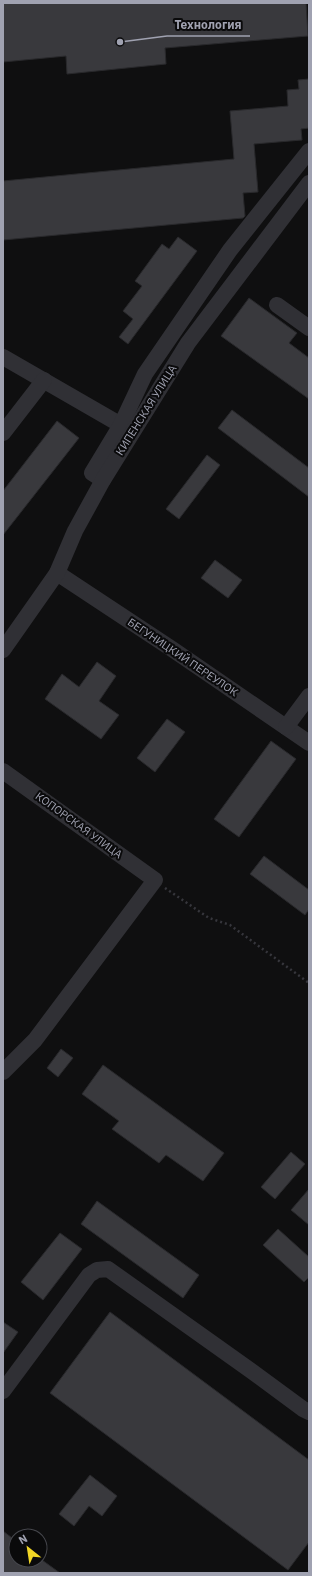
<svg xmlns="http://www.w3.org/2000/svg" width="312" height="1576" font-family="'IBM Plex Sans',sans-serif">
<rect width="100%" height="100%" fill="#0f0f10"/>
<g fill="#39393d" stroke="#29292c">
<polygon points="3,3 306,3 308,36 165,48 166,64 67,74 66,56 3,62"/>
<polygon points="309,79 309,128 301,129 302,140 254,144 258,192 243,193 245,216 243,218 3,240 3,181 234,159 230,111 288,106 287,90 299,89 298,80"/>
<polygon points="178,237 197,251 128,344 119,337 133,319 123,311 142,286 135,281 162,244 169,249"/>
<polygon points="249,298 297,333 289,343 309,358 309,399 221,336"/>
<polygon points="232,410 309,468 309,497 218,428"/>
<polygon points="57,421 79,438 3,535 3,491"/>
<polygon points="207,455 220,465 179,519 166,509"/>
<polygon points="215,560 242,580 228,598 201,578"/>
<polygon points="97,662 116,676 99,701 119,715 101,739 45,699 62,674 79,687"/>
<polygon points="167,719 185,732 155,772 137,758"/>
<polygon points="271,741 296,759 239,837 214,819"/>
<polygon points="264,856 309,890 309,909 305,915 250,874"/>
<polygon points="61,1049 73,1058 58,1077 47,1068"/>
<polygon points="103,1065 224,1153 203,1181 166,1155 159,1163 112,1129 119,1121 82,1094"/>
<polygon points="291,1152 305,1164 275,1199 261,1187"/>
<polygon points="309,1189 309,1225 291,1210"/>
<polygon points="97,1201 199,1275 183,1298 81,1224"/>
<polygon points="278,1229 309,1257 309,1277 304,1282 263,1245"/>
<polygon points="60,1233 82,1249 43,1300 21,1282"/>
<polygon points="110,1312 309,1460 309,1542 288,1570 50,1393"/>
<polygon points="3,1322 18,1332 3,1353"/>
<polygon points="90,1475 117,1496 102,1516 89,1506 74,1526 59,1514"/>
<polygon points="3,1531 16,1541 16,1560 42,1560 60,1573 3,1573"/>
</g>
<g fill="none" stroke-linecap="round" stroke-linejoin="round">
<polyline stroke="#36363c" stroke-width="2.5" stroke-dasharray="2 3" stroke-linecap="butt" points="165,888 209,918 230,925 309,983"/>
<g stroke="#303035" stroke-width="16">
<polyline points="277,305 309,328"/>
<polyline points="3,357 121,425"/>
<polyline points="3,433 44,380"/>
<polyline points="103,480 92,473 121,425 145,374 230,250 309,151"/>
<polyline points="57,573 172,649 309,743"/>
<polyline points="3,650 57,573 75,531 103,480 188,343 309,183"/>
<polyline points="286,727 309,696"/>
<polyline points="3,771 155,880 35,1040 3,1072"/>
<polyline points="3,1391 89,1275 97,1270 108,1269 250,1370 303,1409 309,1412"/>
</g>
</g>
<g text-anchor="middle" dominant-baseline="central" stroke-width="4" stroke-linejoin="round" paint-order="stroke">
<g font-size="11" fill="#a0a2b1" stroke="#0a0a0b">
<text transform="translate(146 410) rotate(-58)">КИПЕНСКАЯ УЛИЦА</text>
<text transform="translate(183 657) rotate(34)">БЕГУНИЦКИЙ ПЕРЕУЛОК</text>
<text transform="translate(79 825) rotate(36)">КОПОРСКАЯ УЛИЦА</text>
</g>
</g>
<path fill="none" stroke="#a0a2b1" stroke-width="1.5" d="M120 42L167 36H250"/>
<circle fill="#a0a2b1" stroke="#0a0a0b" stroke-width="1.5" cx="120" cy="42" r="4"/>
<g font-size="12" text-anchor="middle" font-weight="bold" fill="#a0a2b1" stroke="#0a0a0b" stroke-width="4" stroke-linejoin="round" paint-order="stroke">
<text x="208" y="29">Технология</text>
</g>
<rect width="312" height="1576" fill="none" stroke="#a0a2b1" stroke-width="8"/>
<g transform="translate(28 1548) rotate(330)"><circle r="19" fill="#0a0a0b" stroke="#46474d"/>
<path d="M0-3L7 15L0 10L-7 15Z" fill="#f1d626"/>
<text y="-6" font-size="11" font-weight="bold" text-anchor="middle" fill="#a0a2b1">N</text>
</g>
</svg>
